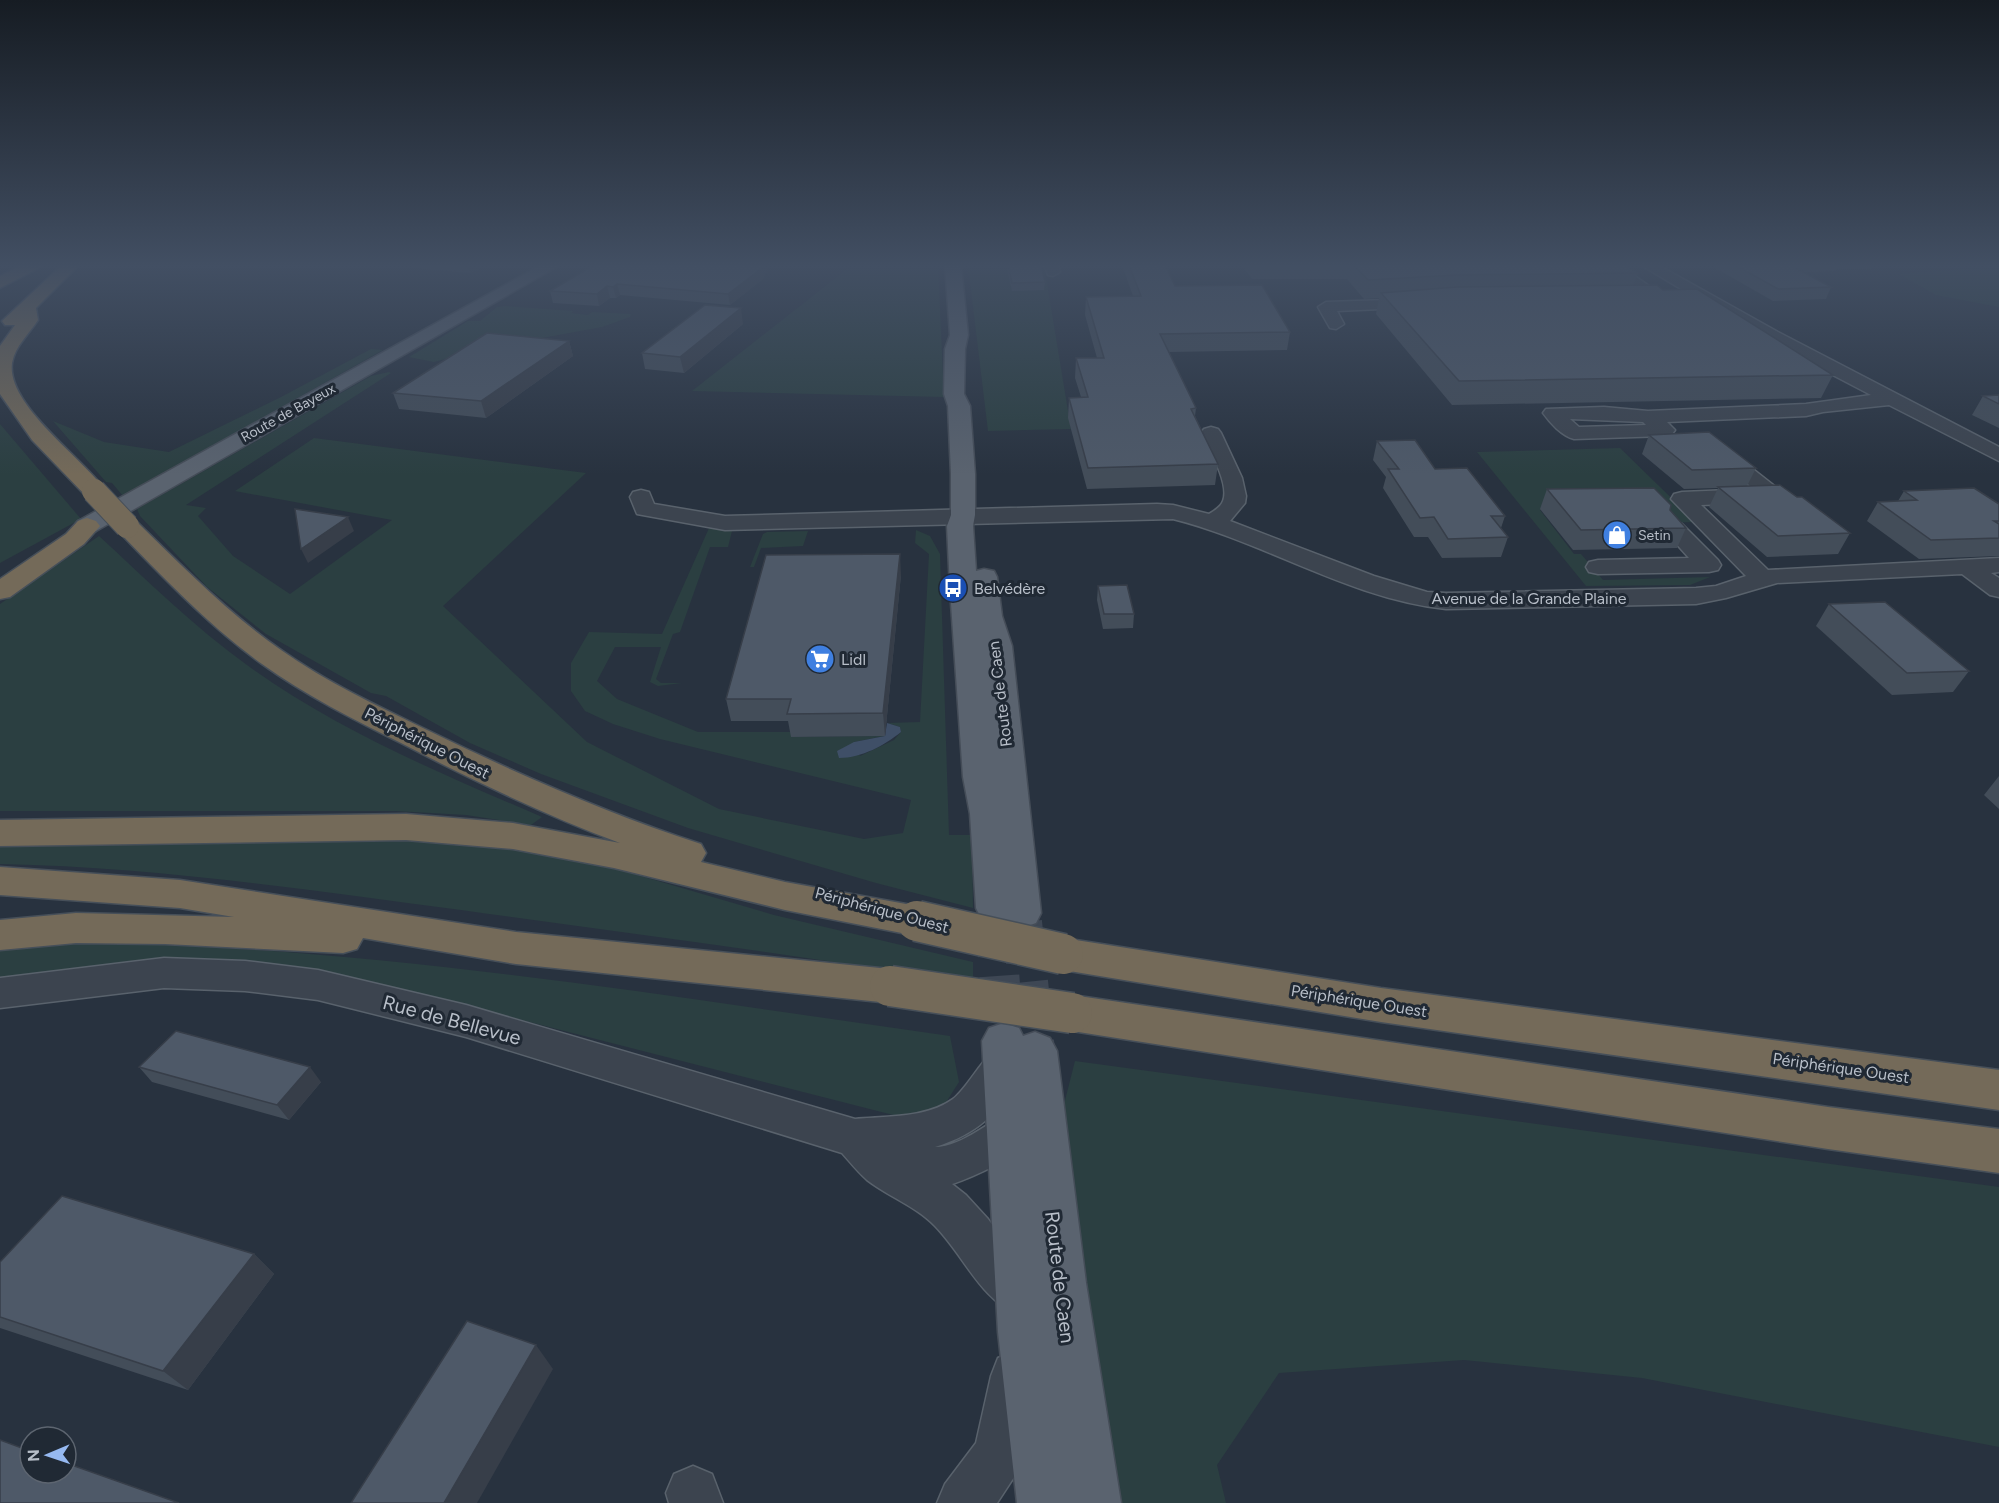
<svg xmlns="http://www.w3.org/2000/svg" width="1999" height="1503" font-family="Figtree,sans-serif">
<rect width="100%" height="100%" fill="#28323f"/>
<g fill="#2b3f41">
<polygon points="852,265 938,265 944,397 692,391"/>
<polygon points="968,265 1044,265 1071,429 988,431"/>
<polygon points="1953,265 1999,265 1999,307 1936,295 1899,274 1963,269"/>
<polygon points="505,306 574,311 571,313 588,315 592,312 631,314 630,317 602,327 482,349 434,362 409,357 468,321 480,321 497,307"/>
<polygon points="371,349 383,350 123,496 112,483 106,482 53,421 104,442 169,452 281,397"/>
<polygon points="389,372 391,373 186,505 206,508 198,516 233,556 290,594 392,520 235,491 314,438 586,473 443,606 587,742 719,809 864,839 903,833 911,800 660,739 613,724 585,711 571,691 571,663 589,632 662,634 709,528 730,528 732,531 728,547 710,547 680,632 673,634 656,679 661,683 682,683 658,686 650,682 661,647 615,647 597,681 617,699 698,732 792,732 791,737 885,736 854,742 860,756 894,740 901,732 900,727 887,723 920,722 929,554 915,543 916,530 930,536 940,554 949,835 972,835 973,908 876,883 688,828 541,774 470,743 386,696 371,693 266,634 207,587 140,516 137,509 371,376"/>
<polygon points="0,424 81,519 0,563"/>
<polygon points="1620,448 1696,522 1660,523 1540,510 1574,554 1581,554 1603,580 1710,577 1690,585 1586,586 1477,452"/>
<polygon points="808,531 803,546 761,548 754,567 750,567 763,534 767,532"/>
<path d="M99,536C147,580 194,627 247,665C338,731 440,773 542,817L531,825L466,815L395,811H0V604Z"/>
<path d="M402,832L489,844L600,864L774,915L973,962V984C803,955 632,934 461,910C308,890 155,867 0,864V841Z"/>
<path d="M35,942C343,942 646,993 950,1036L959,1082L936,1118L901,1117L463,1005L261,962L158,960L33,974L0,980V946Z"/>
<polygon points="1075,1061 1999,1187 1999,1447 1642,1378 1464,1360 1279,1373 1217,1465 1226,1503 1116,1503 1060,1120"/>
</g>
<path fill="#3f4f67" d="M887,723L900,727L901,732C885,745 862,758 839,758L837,751L854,742L885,736Z"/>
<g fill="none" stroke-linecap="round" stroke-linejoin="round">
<g stroke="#3e4754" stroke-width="40" stroke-dasharray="40 20" stroke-linecap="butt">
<polyline points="995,916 1003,1026"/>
<polyline points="1022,922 1035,1051"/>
</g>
<g stroke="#59626c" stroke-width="3">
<g id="minor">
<polygon points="1044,265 1058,265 1060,272 1053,276 1048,275"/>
<polygon points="1603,265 1619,265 1649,286 1641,291 1636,289"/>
<path d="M1641,265H1658L1778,332L1999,447V461L1889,405L1823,412L1806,416L1667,422L1675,430L1672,434L1665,436L1574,439C1562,436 1550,423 1543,413L1546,409L1604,407L1648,411L1806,404L1871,395L1766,340ZM1570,419L1643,422L1646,425L1579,427Z"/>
<polygon points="1419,299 1425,301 1427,304 1425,307 1337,311 1344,324 1336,329 1330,328 1318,307 1326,302"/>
<path d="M1211,427L1218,429L1221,433L1242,478L1246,496L1245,503L1230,521L1374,576L1427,592L1446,593L1696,588L1716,586L1746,576L1671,499L1674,494L1682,492L1754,489L1712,456L1709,452L1712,448L1719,446L1726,448L1786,495L1783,500L1775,502L1701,505L1768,570L1999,558V572L1991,573L1999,578V597L1990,595L1962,574L1777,583L1726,598L1696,604L1446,609C1350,599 1265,542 1173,519L725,530L637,514L630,497L633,492L641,490L649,492L654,504L725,516L1157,504L1173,505L1209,514C1214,511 1221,507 1223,501C1230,484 1209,449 1201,433L1204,429Z"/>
<polygon points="1674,522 1682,524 1718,560 1721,565 1718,570 1709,572 1598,574 1589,572 1586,567 1589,562 1598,560 1689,558 1663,529 1666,524"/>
<path d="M164,958L245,961L318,970L466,1005L855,1119C887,1116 927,1118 953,1099C970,1086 989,1044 1007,1045C1011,1045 1016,1048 1020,1050L1026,1062C1004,1107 984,1132 935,1147C964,1147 995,1116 1021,1106L1036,1112L1042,1125C1040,1129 1038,1135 1036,1138C1024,1154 971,1178 952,1184L966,1195L988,1219L1013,1255L1040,1277L1047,1294L1040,1311L1023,1318C979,1299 966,1258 935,1226C916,1206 889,1197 867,1180C858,1172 850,1162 842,1153L466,1037L318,1000L245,991L164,988L0,1008V978Z"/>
<polygon points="1016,1351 1034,1358 1041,1376 1026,1453 1018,1471 997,1503 937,1503 945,1484 976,1443 991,1376 998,1358"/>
<polygon points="693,1466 712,1474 723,1503 669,1503 666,1493 674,1474"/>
</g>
</g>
<g stroke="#454d58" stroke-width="3">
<g id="major">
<polygon points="541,265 560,265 96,531 87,534 78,531 74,526 78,521"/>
<polygon points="945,265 961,265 968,335 965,349 964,394 970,406 975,474 975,515 973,526 976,571 984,569 994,571 997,577 1002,616 1012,646 1041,913 1036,923 1022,928 1008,923 1006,919 995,923 981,918 976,908 970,814 963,777 950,589 947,526 951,515 951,474 948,406 944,394 945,349 950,335"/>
<polygon points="1004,1023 1019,1028 1023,1036 1035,1032 1050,1038 1057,1051 1086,1283 1121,1503 1017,1503 998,1332 982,1041 989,1028"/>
</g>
</g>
<g stroke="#464f59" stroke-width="3">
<g id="highway">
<polygon points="22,265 41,265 39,268 0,288 0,276"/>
<path d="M62,265H79L36,308L38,320C29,334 15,346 12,363C6,405 84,459 106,491L102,496L94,498L86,496L32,440L0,394V346L15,325H5L2,321Z"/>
<polygon points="87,518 96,521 100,526 84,544 10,597 0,599 0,579 66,534 78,521"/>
<path d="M127,518L136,521C182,566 228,613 281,650C326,682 376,705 425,729C515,773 606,813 701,844L706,853L701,862L785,882L917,906L931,910L936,921L931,932L917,936L785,910L614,868L513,849L406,840L0,846V820L406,814L513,823L620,843C545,815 472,780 401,743C353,719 305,695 262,664C209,626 164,578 118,531L114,526L118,521Z"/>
<polygon points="0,867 180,880 516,932 890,969 905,974 911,986 905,998 890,1003 516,964 363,938 357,949 343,953 165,944 76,943 0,950 0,920 76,913 234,917 180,908 0,895"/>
<polygon points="1063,938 1381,988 1999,1070 1999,1110 1381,1022 1063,970 1049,965 1043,954 1049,943"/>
<polygon points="1072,995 1828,1107 1999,1129 1999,1173 1828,1149 1072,1031 1057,1025 1051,1013 1057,1001"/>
</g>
</g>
<use href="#minor" fill="#3c444f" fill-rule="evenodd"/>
<use href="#major" fill="#5a636f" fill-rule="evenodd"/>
<use href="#highway" fill="#746a59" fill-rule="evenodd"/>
<g stroke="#464f59" stroke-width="26" stroke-linecap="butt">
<polyline id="highway-bridge-far1" points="94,491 127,526"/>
</g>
<g stroke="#464f59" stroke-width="43" stroke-linecap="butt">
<g id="highway-bridge">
<polyline points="917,921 1063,954"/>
<polyline points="890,986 1072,1013"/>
</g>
</g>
<use href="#highway-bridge-far1" stroke="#746a59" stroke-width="24"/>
<use href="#highway-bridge" stroke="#746a59" stroke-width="40"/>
</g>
<g fill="#434d59">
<polygon points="414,265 487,265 470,273 415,268"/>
<polygon points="594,265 769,265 763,279 730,305 620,295 616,298 610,298 599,306 553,303 550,291"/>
<polygon points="1006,265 1041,265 1045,282 1044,290 1012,291"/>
<polygon points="1122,265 1165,265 1175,286 1290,332 1287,350 1169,352 1196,408 1195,416 1218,464 1215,485 1087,489 1068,418 1069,398 1081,397 1075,378 1076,358 1097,358 1085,315 1086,297 1133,296"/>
<polygon points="1242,265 1625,265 1638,273 1633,285 1663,290 1833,375 1821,398 1452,405 1376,314 1379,298 1364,299 1347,279 1252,279"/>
<polygon points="1710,265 1874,265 1872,269 1836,269 1836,271 1803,272 1831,287 1826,299 1773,301"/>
<polygon points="743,324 684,373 645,369 642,353"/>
<polygon points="569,341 573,356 486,418 399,409 393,393"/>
<polygon points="1999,395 1999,428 1972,415 1983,396"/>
<polygon points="1649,435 1756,468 1747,486 1797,497 1850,533 1838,554 1767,557 1709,507 1718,488 1684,489 1642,454"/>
<polygon points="1377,441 1435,469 1505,516 1501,528 1508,537 1501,557 1442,558 1428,537 1414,537 1383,488 1386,477 1373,460"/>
<polygon points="1547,489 1670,510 1686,528 1677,548 1573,550 1540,509"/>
<polygon points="1904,491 1999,504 1999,556 1919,559 1867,521 1878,502 1898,501"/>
<polygon points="901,575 885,736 791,737 788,721 731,721 726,699"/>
<polygon points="1098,586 1134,614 1133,628 1103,629 1097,600"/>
<polygon points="1829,604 1969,671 1953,692 1892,695 1816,626"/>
<polygon points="1999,776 1999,809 1984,795"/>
<polygon points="139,1067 321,1082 289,1120 152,1082"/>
<polygon points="254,1254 274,1274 188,1390 0,1328 0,1262"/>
</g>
<g fill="#373e49">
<polygon points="472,265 487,265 470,273 468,266"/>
<polygon points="763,265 769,265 763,279 730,305 728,294"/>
<polygon points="617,284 620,295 616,298 613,287"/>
<polygon points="607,286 610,298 599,306 597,294"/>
<polygon points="741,308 743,324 684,373 680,357"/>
<polygon points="569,341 573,356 486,418 481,401"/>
<polygon points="348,517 354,531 308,563 301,549"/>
<polygon points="900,554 901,575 885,736 883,713"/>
<polygon points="310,1067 321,1082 289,1120 277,1105"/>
<polygon points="254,1254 274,1274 188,1390 163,1371"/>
<polygon points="536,1345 553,1369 477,1503 444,1503"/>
</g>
<g fill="#4e5968" stroke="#373e49" stroke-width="1.5">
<polygon points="448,265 472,265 468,266"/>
<polygon points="594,265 763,265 762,268 728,294 617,284 613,287 607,286 597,294 550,291"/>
<polygon points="1008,265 1041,265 1045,282 1012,283"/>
<polygon points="1129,265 1165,265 1175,286 1262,285 1290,332 1160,334 1196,408 1191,409 1218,464 1088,468 1069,398 1088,397 1076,358 1104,358 1086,297 1141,296"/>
<polygon points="1354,265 1625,265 1638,273 1456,275 1368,280"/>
<polygon points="1735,265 1790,265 1831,287 1778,289"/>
<polygon points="1657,285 1663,290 1697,289 1833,375 1459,381 1381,293 1457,287"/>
<polygon points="705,305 741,308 680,357 642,353"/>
<polygon points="487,333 569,341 481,401 393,393"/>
<polygon points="1999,395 1999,404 1983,396"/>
<polygon points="1709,432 1756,468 1692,470 1649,435"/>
<polygon points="1415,440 1435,469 1467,468 1505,516 1491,516 1508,537 1448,539 1434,517 1420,518 1388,469 1399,469 1377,441"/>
<polygon points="1780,485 1797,497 1802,497 1850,533 1778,536 1718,487"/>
<polygon points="1654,488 1671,505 1670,510 1686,528 1581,530 1547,489"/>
<polygon points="1974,488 1999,504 1999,521 1994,521 1999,524 1999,538 1931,540 1878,502 1917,500 1904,491"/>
<polygon points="295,509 348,517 301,549"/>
<polygon points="900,554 883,713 787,714 791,699 726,699 766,555"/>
<polygon points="1127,585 1134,614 1104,614 1098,586"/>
<polygon points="1885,602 1969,671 1907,673 1829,604"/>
<polygon points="176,1031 310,1067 277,1105 139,1067"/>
<polygon points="62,1196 254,1254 163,1371 0,1317 0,1262"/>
<polygon points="467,1321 536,1345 444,1503 351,1503"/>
<polygon points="0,1440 30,1451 30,1473 66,1473 66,1463 179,1503 0,1503"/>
</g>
<linearGradient id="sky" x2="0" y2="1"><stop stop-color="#161c23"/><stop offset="0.56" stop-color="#424f63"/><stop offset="1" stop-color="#424f63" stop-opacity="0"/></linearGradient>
<rect width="1999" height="475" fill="url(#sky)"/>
<defs>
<g id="shop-disc" transform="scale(1.5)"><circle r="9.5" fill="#3f7fe0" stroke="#202934"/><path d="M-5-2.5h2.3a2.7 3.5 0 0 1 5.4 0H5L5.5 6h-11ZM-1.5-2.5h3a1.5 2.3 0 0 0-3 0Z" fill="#fff"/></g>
<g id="bus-disc" transform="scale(1.5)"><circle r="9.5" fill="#1a4fb4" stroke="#202934"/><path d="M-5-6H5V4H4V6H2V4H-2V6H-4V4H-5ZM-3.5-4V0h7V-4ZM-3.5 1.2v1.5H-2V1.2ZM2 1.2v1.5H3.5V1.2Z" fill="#fff"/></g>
<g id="supermarket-disc" transform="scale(1.5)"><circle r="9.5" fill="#3f7fe0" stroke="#202934"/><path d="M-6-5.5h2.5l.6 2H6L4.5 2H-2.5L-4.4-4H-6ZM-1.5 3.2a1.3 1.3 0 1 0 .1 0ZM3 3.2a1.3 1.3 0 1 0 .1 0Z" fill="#fff"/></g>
</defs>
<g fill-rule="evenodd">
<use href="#shop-disc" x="1617" y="535"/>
<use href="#bus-disc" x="953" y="588"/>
<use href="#supermarket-disc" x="820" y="659"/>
</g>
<g text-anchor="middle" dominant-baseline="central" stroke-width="6" stroke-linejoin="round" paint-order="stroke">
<g font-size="14" fill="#b8bfc9" stroke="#202934">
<text transform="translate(288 413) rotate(-29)">Route de Bayeux</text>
</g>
<g font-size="14" fill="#b8bfc9" stroke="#202934" text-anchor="start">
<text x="1638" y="535">Setin</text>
</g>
<g font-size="16" fill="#b8bfc9" stroke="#202934" text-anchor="start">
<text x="974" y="588">Belvédère</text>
<text x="841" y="659">Lidl</text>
</g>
<g font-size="16" fill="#b8bfc9" stroke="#202934">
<text x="1529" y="598">Avenue de la Grande Plaine</text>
<text transform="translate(1000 694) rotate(-97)">Route de Caen</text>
<text transform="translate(427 743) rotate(27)">Périphérique Ouest</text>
<text transform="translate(882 910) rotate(15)">Périphérique Ouest</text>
<text transform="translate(1359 1001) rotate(9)">Périphérique Ouest</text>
<text transform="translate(1841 1068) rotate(8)">Périphérique Ouest</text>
</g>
<g font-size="20" fill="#b8bfc9" stroke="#202934">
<text transform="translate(452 1020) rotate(15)">Rue de Bellevue</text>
<text transform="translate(1060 1277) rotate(83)">Route de Caen</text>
</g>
</g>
<g transform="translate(48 1455) rotate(268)"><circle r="28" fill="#202934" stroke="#5d6570" stroke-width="1.5"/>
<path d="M0-4.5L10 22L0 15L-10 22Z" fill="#96b9f1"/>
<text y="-9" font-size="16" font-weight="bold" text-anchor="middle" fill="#b8bfc9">N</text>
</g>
</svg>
